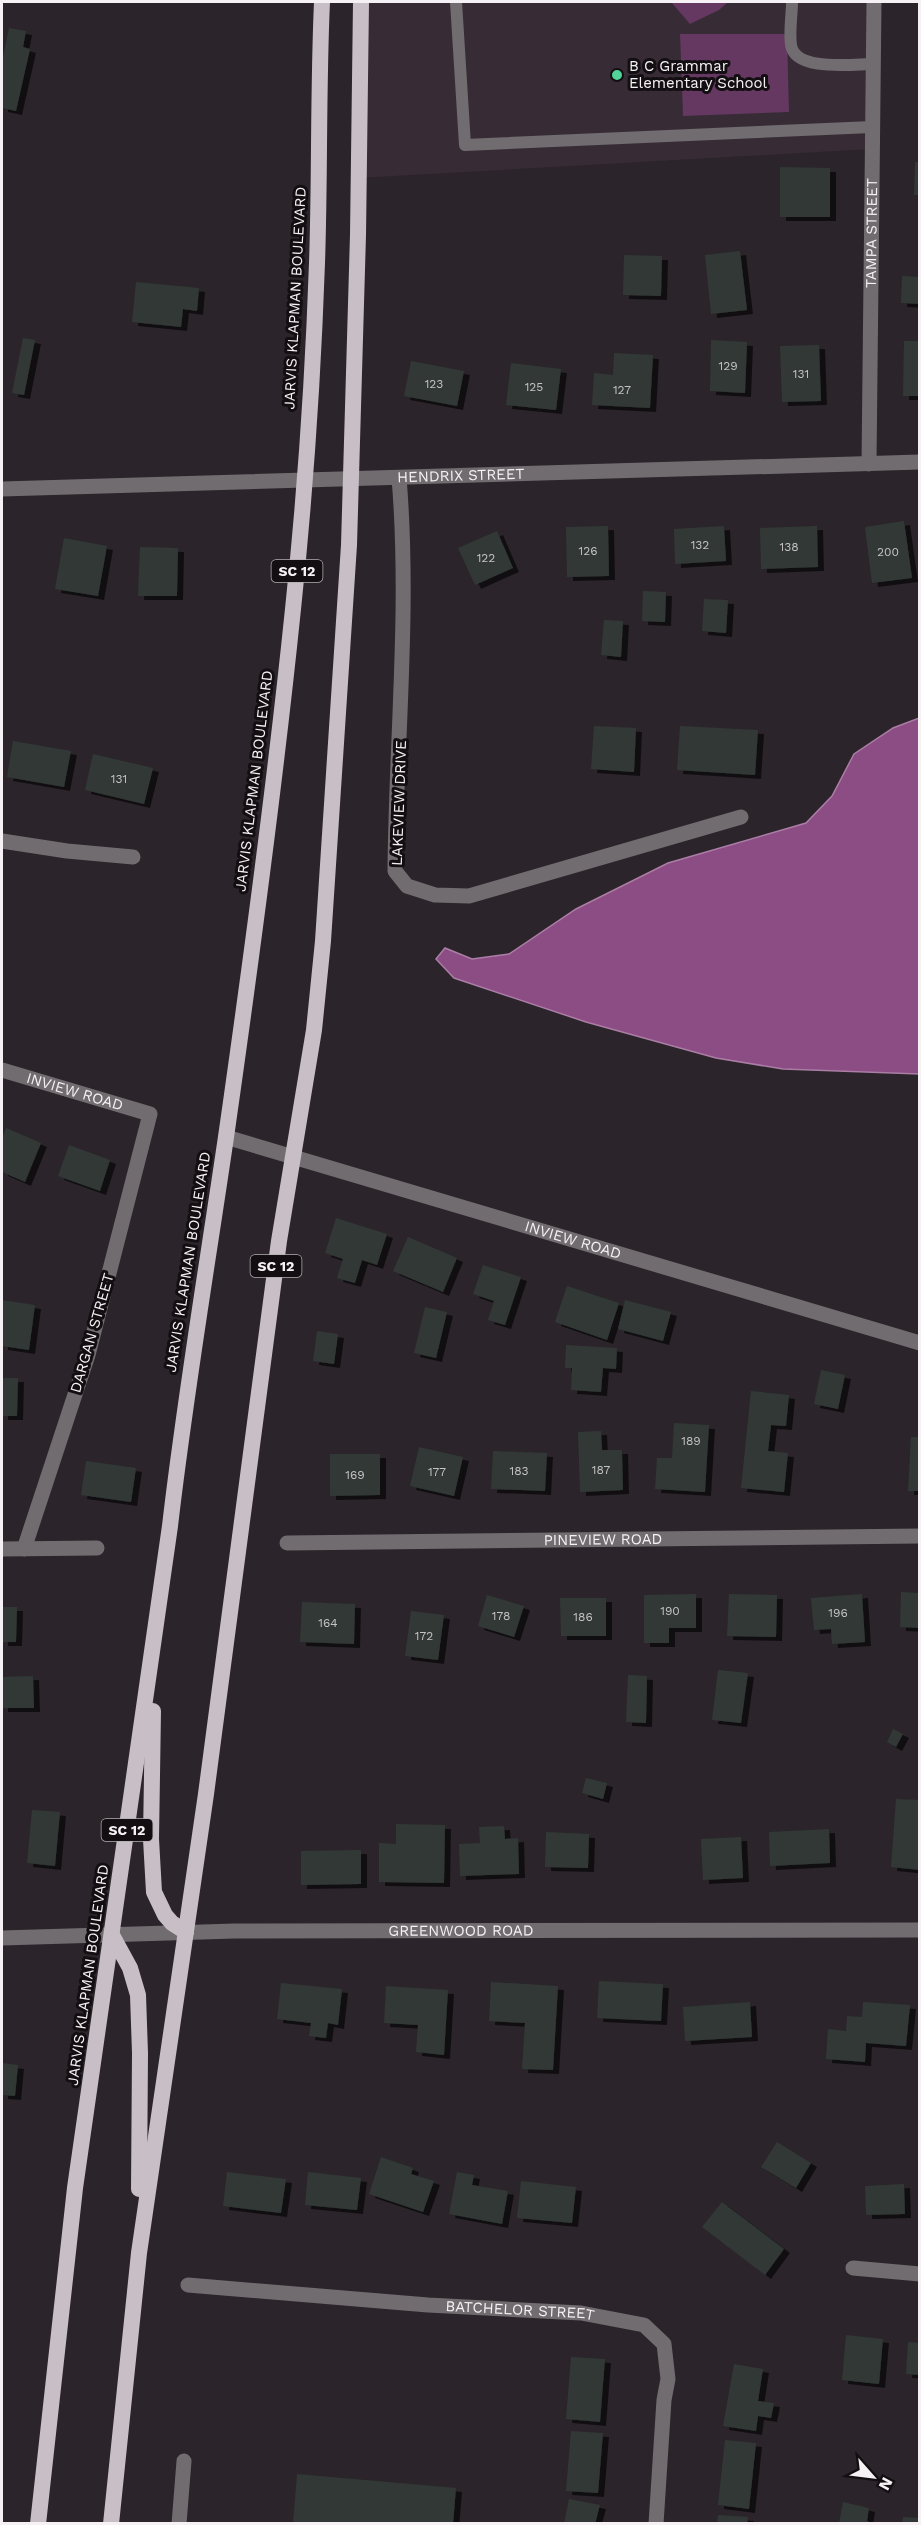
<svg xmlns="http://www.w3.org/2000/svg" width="921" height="2525" font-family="'Work Sans',sans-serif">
<defs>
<filter id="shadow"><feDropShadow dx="6" dy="4" stdDeviation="0" flood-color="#0009"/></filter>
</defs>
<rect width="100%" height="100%" fill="#2b242a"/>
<polygon fill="#372b35" points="361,2 874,2 872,149 358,178"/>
<g fill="#643860">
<polygon points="671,2 728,2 719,10 690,24"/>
<polygon points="680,34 787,34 789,112 683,116"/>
</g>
<polygon fill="#8b4d84" stroke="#ab7ea6" stroke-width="1.5" points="919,718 919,1074 783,1069 716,1058 586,1022 454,978 436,959 445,948 472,959 509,954 576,909 668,863 806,823 832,796 854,754 893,728"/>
<g fill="#303934" filter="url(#shadow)">
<polygon points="9,28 26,31 23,47 30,49 16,111 2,108 2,62"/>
<polygon points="915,162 920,162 920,195 914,195"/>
<polygon points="780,167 830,168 830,217 780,217"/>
<polygon points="740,251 747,310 711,314 705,255"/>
<polygon points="624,255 662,256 661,296 623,295"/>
<polygon points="902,276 920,277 920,304 901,303"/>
<polygon points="136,282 199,288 197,311 183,309 181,327 132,322"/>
<polygon points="23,338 35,340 24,395 12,393"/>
<polygon points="711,340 747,342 745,393 710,391"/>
<polygon points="904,341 920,341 920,396 903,396"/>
<polygon points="819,345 821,401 782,402 780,346"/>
<polygon points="614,353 653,355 650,408 592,405 594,373 613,375"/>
<polygon points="411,361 464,371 457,406 404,396"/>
<polygon points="511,363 561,369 556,410 506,405"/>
<polygon points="904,521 912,578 872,583 865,527"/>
<polygon points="608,526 609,576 567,577 566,527"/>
<polygon points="724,526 726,561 675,564 674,529"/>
<polygon points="817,526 818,567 761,569 760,528"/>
<polygon points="497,531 513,568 475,585 458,548"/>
<polygon points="64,538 107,546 98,596 55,589"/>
<polygon points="140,547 178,548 177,596 138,596"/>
<polygon points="643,591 666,592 665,622 642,621"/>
<polygon points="704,599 728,600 726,633 702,631"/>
<polygon points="604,620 623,621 621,657 601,655"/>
<polygon points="594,726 636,728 634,772 591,769"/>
<polygon points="680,726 758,730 755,775 677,770"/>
<polygon points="13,741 71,751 64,787 7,777"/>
<polygon points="93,754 153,768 144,804 85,790"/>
<polygon points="6,1128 41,1143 25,1182 2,1172 2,1138"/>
<polygon points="69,1145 110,1160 100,1191 58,1176"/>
<polygon points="336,1218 387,1234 377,1265 362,1260 355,1283 337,1278 343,1259 325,1253"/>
<polygon points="408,1237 457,1258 443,1292 393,1271"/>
<polygon points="483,1265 521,1277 505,1325 488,1320 494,1301 473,1294"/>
<polygon points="567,1286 619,1303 607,1340 555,1322"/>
<polygon points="2,1300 35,1305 29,1350 2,1346"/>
<polygon points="625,1300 671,1312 663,1341 618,1329"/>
<polygon points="425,1307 447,1312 436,1358 414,1353"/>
<polygon points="317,1331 338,1334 334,1364 313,1361"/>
<polygon points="566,1345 617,1348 616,1369 603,1368 601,1392 571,1390 572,1368 565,1368"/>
<polygon points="821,1370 845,1375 838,1409 814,1404"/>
<polygon points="2,1378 18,1378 17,1416 2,1416"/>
<polygon points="751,1391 789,1395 786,1426 771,1425 768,1451 788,1453 784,1492 741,1488"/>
<polygon points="674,1423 709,1425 705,1492 655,1489 657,1458 672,1458"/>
<polygon points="601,1431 602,1450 622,1450 623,1490 580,1492 578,1432"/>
<polygon points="911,1437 920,1437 920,1491 908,1491"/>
<polygon points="419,1447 463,1457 454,1496 410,1486"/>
<polygon points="493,1451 547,1453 545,1491 491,1489"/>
<polygon points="330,1454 380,1454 380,1495 330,1496"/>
<polygon points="86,1461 136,1468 131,1502 81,1495"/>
<polygon points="901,1592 920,1593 920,1628 900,1627"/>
<polygon points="696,1594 696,1628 669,1628 669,1643 644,1643 644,1595"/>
<polygon points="729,1594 777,1595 776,1637 727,1636"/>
<polygon points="862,1594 865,1642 832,1644 831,1629 814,1630 811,1598"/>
<polygon points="487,1595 524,1606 514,1637 478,1626"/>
<polygon points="560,1598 606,1598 606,1636 561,1636"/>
<polygon points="302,1602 355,1604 354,1644 300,1642"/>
<polygon points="2,1607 17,1607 16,1642 2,1642"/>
<polygon points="411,1611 444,1615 438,1660 405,1656"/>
<polygon points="718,1670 748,1673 741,1723 712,1720"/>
<polygon points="628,1675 647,1676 646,1723 626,1722"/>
<polygon points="33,1676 34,1708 2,1708 2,1677"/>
<polygon points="893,1729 903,1734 896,1747 887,1742"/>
<polygon points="586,1778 607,1783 603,1799 582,1793"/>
<polygon points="896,1799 920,1800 920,1870 891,1867"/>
<polygon points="32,1810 60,1812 55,1866 27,1863"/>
<polygon points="396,1824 445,1825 444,1883 379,1882 379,1843 396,1844"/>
<polygon points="504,1826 505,1839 518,1838 519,1874 460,1876 459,1844 480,1843 479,1827"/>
<polygon points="829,1829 830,1863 770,1866 769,1832"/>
<polygon points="546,1832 589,1834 588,1868 545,1867"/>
<polygon points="741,1837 743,1878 703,1880 701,1839"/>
<polygon points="361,1850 361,1884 301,1885 301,1851"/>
<polygon points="599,1981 663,1984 661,2021 597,2018"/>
<polygon points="491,1982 558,1986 553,2070 522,2069 525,2023 489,2021"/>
<polygon points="281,1983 342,1989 338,2025 328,2023 326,2038 309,2036 311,2023 277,2019"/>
<polygon points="386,1986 448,1990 444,2055 416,2052 418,2025 384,2023"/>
<polygon points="750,2002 752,2037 685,2041 683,2007"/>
<polygon points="863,2002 910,2005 906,2046 866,2043 865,2062 826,2059 828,2029 846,2031 847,2016 862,2017"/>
<polygon points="2,2063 18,2065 15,2096 2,2095"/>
<polygon points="777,2142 811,2163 796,2188 761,2167"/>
<polygon points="381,2157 413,2168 411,2174 434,2181 423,2212 369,2194"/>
<polygon points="227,2172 286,2179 281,2213 223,2206"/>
<polygon points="308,2172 361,2178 357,2210 305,2205"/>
<polygon points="457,2172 474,2175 472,2185 508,2191 502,2224 449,2214"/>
<polygon points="521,2181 576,2187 572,2223 517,2218"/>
<polygon points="904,2184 905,2214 866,2215 865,2186"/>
<polygon points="722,2202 784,2249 765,2275 702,2227"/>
<polygon points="846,2335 883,2339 879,2384 842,2380"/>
<polygon points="908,2342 920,2343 920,2375 906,2374"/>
<polygon points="571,2357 605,2359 600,2422 566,2419"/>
<polygon points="734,2364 763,2369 758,2401 774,2403 771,2418 758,2416 756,2431 723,2426"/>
<polygon points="571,2431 603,2433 598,2493 566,2491"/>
<polygon points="725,2440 756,2443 749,2509 718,2505"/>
<polygon points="297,2474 456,2488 453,2524 293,2524"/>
<polygon points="569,2499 600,2505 595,2524 564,2524"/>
<polygon points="843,2502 869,2508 867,2521 873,2524 839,2524"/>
<polygon points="718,2515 748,2517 747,2524 717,2524"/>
<polygon points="903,2517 920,2518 920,2524 902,2524"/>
</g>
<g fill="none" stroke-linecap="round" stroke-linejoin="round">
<g stroke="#706c6f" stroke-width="12">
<polyline points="456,2 465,145 872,127"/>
<path d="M792,2C792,15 789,31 791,45C795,72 853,64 873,64"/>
</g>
<g stroke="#706c6f" stroke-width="15">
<path id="s1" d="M869,464L874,2"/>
<path d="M399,478C410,609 396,740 395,871L407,886L435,895L469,896L741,817"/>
<path id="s2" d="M2,489L920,462"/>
<polyline points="2,841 67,851 133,857"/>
<path id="s3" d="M2,1070L150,1114L88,1355L24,1549"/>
<path id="s4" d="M226,1137L920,1343"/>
<path id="s5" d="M287,1543L920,1536"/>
<polyline points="2,1549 97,1548"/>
<path id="s6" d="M2,1938L235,1931L920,1930"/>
<polyline points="853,2268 920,2274"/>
<path id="s7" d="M188,2285L428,2305L581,2313L644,2325L664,2344L668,2379L664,2400L656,2524"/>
<polyline points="179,2524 184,2461"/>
</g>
<g stroke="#c8bfc6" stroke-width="16">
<polyline points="153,1711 151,1839 154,1892 165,1915 172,1923 186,1932"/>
<polyline points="112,1935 130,1968 138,1995 140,2053 139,2189"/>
<path d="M38,2524L75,2188L170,1526C185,1396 207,1267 226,1137C251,962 275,785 293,609C305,495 313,379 317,263C320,176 318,89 322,2"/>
<polyline points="111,2524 139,2253 206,1794 279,1241 314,1030 323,941 349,545 358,235 361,2"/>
</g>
</g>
<circle fill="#52d397" stroke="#120e11" stroke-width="2" cx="617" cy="75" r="6"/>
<g text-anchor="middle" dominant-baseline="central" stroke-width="6" stroke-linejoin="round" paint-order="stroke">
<g font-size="12" fill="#c4c3c5">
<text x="728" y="366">129</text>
<text x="801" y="374">131</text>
<text x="434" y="384">123</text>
<text x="534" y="387">125</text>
<text x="622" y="390">127</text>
<text x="700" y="545">132</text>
<text x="789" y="547">138</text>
<text x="588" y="551">126</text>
<text x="888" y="552">200</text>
<text x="486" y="558">122</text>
<text x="119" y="779">131</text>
<text x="691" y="1441">189</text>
<text x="601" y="1470">187</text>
<text x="519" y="1471">183</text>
<text x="437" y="1472">177</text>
<text x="355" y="1475">169</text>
<text x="670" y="1611">190</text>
<text x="838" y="1613">196</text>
<text x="501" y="1616">178</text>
<text x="583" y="1617">186</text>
<text x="328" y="1623">164</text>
<text x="424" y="1636">172</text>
</g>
<g fill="#120e11" stroke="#b2adb1" stroke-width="1.5">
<rect x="271.5" y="560" width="51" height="22" rx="4.5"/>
<rect x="250.5" y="1255" width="51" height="22" rx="4.5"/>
<rect x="101.5" y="1819" width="51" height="22" rx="4.5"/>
</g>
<g font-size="14" font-weight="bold" fill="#f6f1f5">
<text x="297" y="571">SC 12</text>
<text x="276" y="1266">SC 12</text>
<text x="127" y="1830">SC 12</text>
</g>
<g font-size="15" fill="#f6f1f5" stroke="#120e11" text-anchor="start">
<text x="629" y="66">B C Grammar<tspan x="629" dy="17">Elementary School</tspan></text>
</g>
<g font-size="15" fill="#f6f1f5" stroke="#120e11">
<text stroke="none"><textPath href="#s1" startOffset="231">TAMPA STREET</textPath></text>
<text transform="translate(295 298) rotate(-87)">JARVIS KLAPMAN BOULEVARD</text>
<text stroke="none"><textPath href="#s2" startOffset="459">HENDRIX STREET</textPath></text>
<text transform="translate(254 781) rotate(-83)">JARVIS KLAPMAN BOULEVARD</text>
<text transform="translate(399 803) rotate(-88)">LAKEVIEW DRIVE</text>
<text stroke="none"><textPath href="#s3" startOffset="76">INVIEW ROAD</textPath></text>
<text stroke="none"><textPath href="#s4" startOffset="362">INVIEW ROAD</textPath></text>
<text transform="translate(188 1262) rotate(-81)">JARVIS KLAPMAN BOULEVARD</text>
<text transform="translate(92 1333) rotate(-74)">DARGAN STREET</text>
<text stroke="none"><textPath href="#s5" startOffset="316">PINEVIEW ROAD</textPath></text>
<text stroke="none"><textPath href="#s6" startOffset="459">GREENWOOD ROAD</textPath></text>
<text transform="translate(88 1975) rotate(-82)">JARVIS KLAPMAN BOULEVARD</text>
<text stroke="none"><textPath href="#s7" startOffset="333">BATCHELOR STREET</textPath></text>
</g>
</g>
<rect width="921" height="2525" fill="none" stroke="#f6f1f5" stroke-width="6"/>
<g transform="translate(873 2477) rotate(118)" stroke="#120e11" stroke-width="4.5" paint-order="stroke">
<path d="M0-4.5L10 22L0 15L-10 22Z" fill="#f6f1f5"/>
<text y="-9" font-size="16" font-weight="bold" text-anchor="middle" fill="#f6f1f5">N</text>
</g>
</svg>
